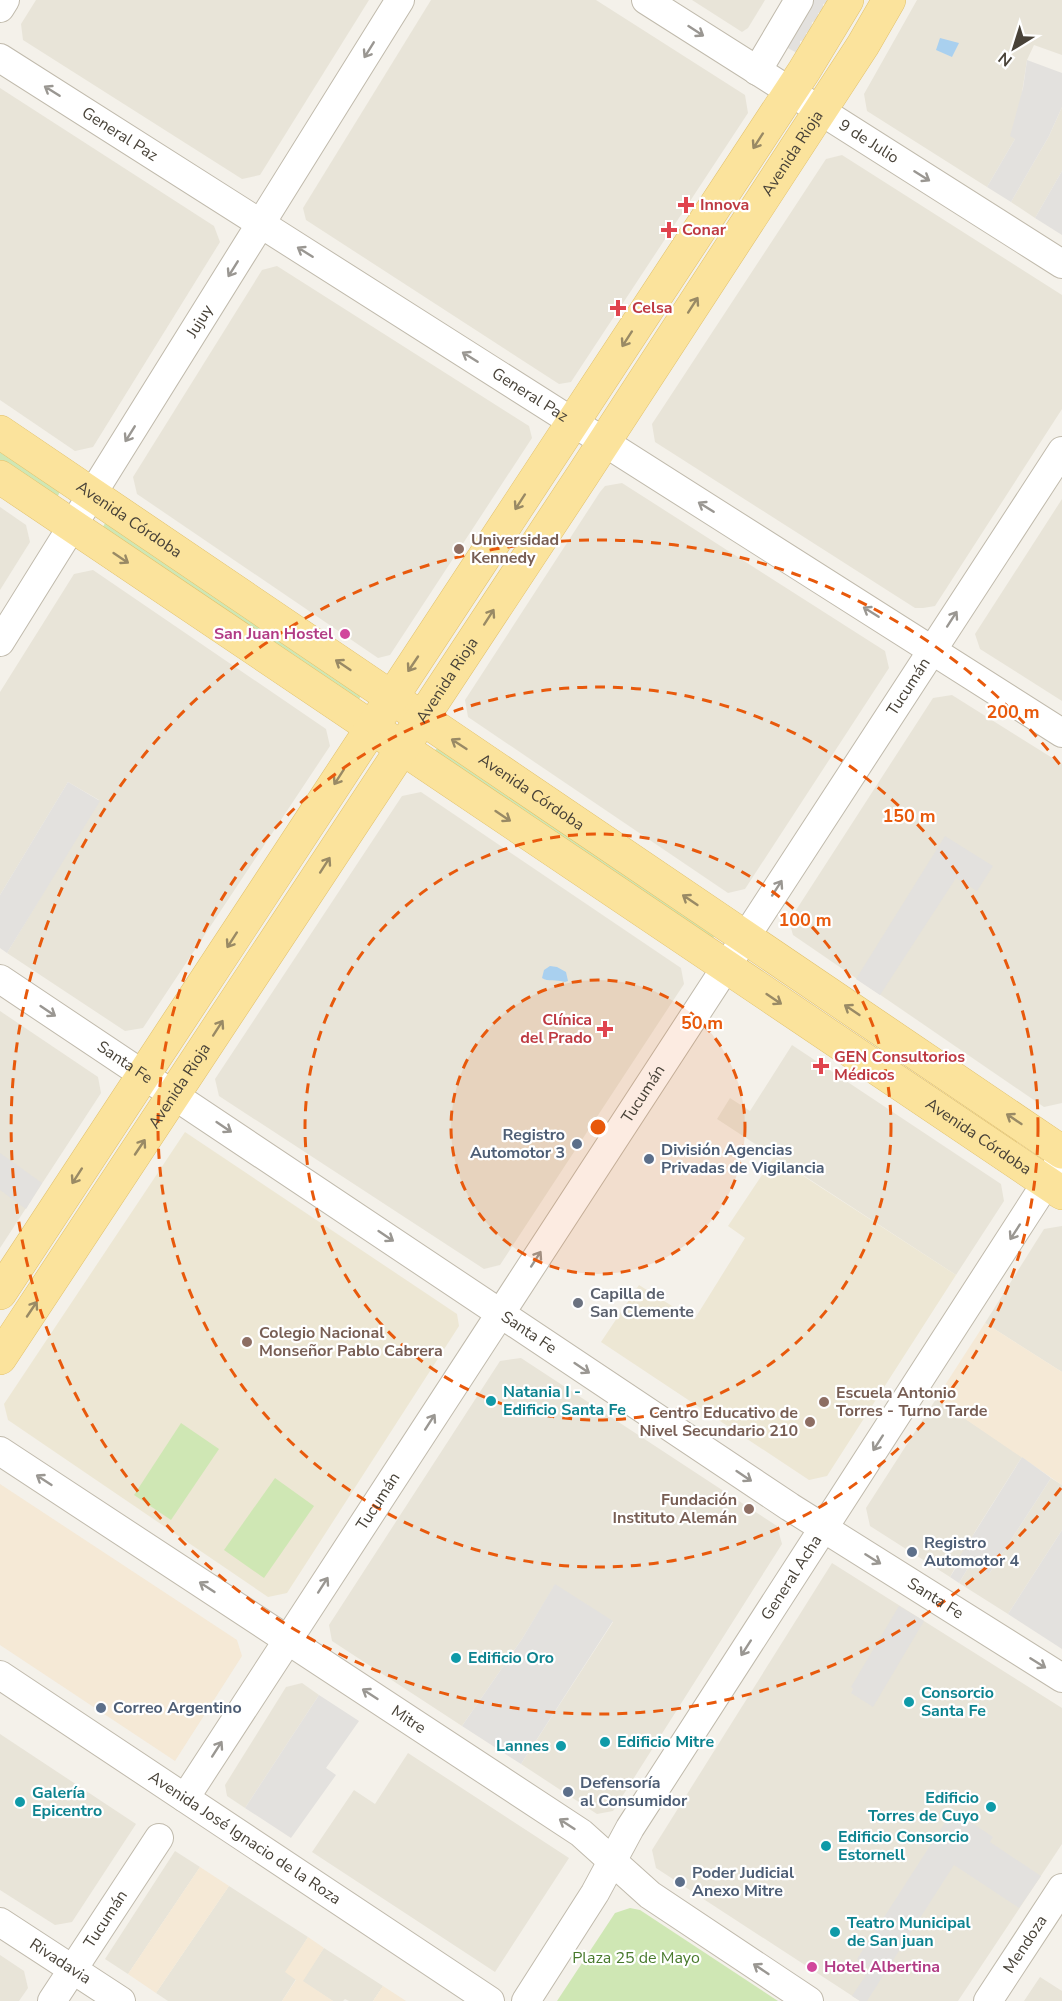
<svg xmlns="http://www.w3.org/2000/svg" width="1062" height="2001" font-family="'Nunito Sans',sans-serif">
<rect width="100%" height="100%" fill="#f4f1ea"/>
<g fill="#e8e4d8">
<polygon points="36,0 369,0 260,175 242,179 23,40 21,24"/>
<polygon points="431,0 596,0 745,95 748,113 571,382 559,384 306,220 303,208"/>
<polygon points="692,0 765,0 748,28 742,32"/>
<polygon points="917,0 1062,0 1062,55 1034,45 1027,60 1015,139 987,187 867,111 864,94"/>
<polygon points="0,88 214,226 220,242 93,447 75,451 0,400"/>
<polygon points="1062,107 1062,171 1035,218 1011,202 1049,136"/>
<polygon points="842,155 1062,295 1062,409 935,606 923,608 915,608 655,442 652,424 826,159"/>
<polygon points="277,266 529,426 532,438 390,655 378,658 137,494 133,477 262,270"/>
<polygon points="622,483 885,651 889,668 745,889 728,893 468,717 465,700 600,492 605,486"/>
<polygon points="1062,499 1062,701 980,649 975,634"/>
<polygon points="0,507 26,525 30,542 0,590"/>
<polygon points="93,570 326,729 330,746 143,1028 125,1031 7,953 99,800 68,782 0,895 0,692 74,574"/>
<polygon points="952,695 1062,764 1062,1103 1044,1107 793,935 789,921 933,698"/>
<polygon points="421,792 681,968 684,984 500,1265 484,1269 219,1096 215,1079 402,796"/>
<polygon points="0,1011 98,1077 101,1093 0,1248"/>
<polygon points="792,1045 1001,1184 1004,1201 956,1275 717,1119 730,1098 750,1111"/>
<polygon points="1062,1226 1062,1372 985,1323 1044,1229"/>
<polygon points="521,1358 777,1526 782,1544 613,1811 597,1814 521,1764 613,1622 555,1585 522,1639 462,1726 332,1641 329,1625 500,1361"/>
<polygon points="936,1399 1022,1457 976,1530 950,1577 870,1526 866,1508"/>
<polygon points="1051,1478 1062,1485 1062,1530 1008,1614 959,1583 971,1563 989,1574"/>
<polygon points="832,1563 1062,1708 1062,1844 958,2001 860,2001 656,1868 652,1850"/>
<polygon points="302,1683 319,1695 245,1808 227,1796 225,1785 286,1687"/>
<polygon points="0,1734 136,1824 72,1922 55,1925 0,1890"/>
<polygon points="408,1753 569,1858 495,1972 312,1852 354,1790 375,1804"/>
<polygon points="175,1851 200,1867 128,1974 105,1959"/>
<polygon points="229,1886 308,1937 286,1972 296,1979 282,2001 168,2001 156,1993"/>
<polygon points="324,1948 383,1986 373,2001 349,2001 345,1999 343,2001 333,2001 302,1981"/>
<polygon points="0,1955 24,1971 28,1988 19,2001 0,2001"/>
<polygon points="1040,1977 1062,1991 1062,2001 1024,2001"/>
</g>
<g fill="#f5e9d6">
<polygon points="985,1323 1062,1372 1062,1485 936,1399"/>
<polygon points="0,1484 237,1640 242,1656 175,1761 0,1645"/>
<polygon points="200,1867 229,1886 156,1993 128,1974"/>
<polygon points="308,1937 324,1948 303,1981 333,2001 282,2001 296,1980 285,1972"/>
<polygon points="383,1986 406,2001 373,2001"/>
</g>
<g fill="#ede7d4">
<polygon points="185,1132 457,1314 459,1326 287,1593 268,1597 8,1420 4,1404"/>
<polygon points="774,1157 956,1275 827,1476 809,1480 601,1342 639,1285 694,1320 745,1238 728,1226"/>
</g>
<g fill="#cfe7b4">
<polygon points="0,446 60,491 58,496 0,465"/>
<polygon points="106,521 362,693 358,702 102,529"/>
<polygon points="441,745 715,935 713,938 434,751"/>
<polygon points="181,1423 219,1449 171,1520 134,1495"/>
<polygon points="275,1478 314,1506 264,1578 224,1550"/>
<polygon points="630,1908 640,1910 778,2001 557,2001 615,1913"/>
</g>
<g fill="#e3e1de">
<polygon points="806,0 829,0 829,3 823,4 823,12 818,13 818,21 812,22 811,32 806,33 806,40 800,41 800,47 797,53 786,47"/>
<polygon points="1027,60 1062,73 1062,107 1049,136 1011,202 987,187 1015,139 1010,136 1023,88"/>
<polygon points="1062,171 1062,235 1035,218"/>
<polygon points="68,782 100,801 7,953 0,948 0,895"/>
<polygon points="945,836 993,866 977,891 956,878 880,995 856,979"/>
<polygon points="0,1153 42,1183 26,1209 0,1190"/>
<polygon points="1022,1457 1051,1478 989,1574 971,1563 959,1583 950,1577 962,1558 960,1556"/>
<polygon points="1062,1530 1062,1649 1008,1614"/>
<polygon points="555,1584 613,1621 521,1764 462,1726 522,1639"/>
<polygon points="899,1606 924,1621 873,1707 851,1693 853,1689 851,1687"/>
<polygon points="319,1695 359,1721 326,1768 336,1775 291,1838 245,1808"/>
<polygon points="953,1810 993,1837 990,1842 1041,1876 1019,1908 954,1865 867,2001 860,2001 852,1996 870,1969 857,1959"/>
</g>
<g fill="#a9d0ef">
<polygon points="940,38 959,43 952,57 936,50"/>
<path d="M550,966L557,967L566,972L568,981L565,982C556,979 548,982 542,978L544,970Z"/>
</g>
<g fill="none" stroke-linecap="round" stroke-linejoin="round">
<g stroke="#c0baac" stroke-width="30">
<g id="minor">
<path id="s1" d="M646,0L1062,264"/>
<polyline points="0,8 5,0"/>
<path id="s2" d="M0,58L1062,733"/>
<polyline points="757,71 799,0"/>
<path id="s3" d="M0,642L400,0"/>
<path id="s4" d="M0,979L790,1507L1062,1678"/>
<path id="s5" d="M0,1451L581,1833L650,1895L809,2001"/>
<path id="s6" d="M0,1675L490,2001"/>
<path id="s7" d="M185,1798L1062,451"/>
<path id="s8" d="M0,1922L121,2001"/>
<path id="s9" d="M52,2001L159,1838"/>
<path id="s10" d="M526,2001L595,1893L630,1828L1059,1163"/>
<path id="s11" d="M988,2001L1062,1888"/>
</g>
</g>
<g stroke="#e1c16c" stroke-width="34">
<g id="major">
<path id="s12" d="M0,432L1062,1152"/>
<path id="s13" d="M0,477L1062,1193"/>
<polyline points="0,1293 804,71 847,0"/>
<path id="s14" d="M0,1358L584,473L863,45L889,0"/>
</g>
</g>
<use href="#minor" stroke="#fff" stroke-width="28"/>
<use href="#major" stroke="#fbe39c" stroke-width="33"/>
</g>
<defs><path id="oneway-shaft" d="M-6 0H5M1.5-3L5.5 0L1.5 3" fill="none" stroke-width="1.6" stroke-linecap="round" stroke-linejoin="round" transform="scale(1.5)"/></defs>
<g stroke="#9a9792">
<use href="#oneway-shaft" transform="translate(696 31) rotate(33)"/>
<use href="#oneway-shaft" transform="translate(369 50) rotate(122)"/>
<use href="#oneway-shaft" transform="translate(52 91) rotate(-148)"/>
<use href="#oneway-shaft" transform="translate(922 176) rotate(32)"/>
<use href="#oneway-shaft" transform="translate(305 252) rotate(-148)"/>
<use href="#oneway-shaft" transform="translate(233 269) rotate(122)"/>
<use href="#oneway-shaft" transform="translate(470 357) rotate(-148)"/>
<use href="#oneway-shaft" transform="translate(130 434) rotate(122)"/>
<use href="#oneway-shaft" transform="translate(706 507) rotate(-148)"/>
<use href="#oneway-shaft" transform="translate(871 612) rotate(-148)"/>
<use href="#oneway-shaft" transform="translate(952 619) rotate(-57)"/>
<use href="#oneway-shaft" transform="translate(777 888) rotate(-57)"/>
<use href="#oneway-shaft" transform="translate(48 1011) rotate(34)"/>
<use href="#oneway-shaft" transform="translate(224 1127) rotate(34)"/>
<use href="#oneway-shaft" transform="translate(1015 1232) rotate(123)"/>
<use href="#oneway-shaft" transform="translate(386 1236) rotate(34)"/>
<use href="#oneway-shaft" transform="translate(536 1259) rotate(-57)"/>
<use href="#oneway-shaft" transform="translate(582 1368) rotate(34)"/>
<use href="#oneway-shaft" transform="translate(430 1422) rotate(-57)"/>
<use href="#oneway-shaft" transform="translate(878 1443) rotate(123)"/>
<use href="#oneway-shaft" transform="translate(744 1476) rotate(34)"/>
<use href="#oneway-shaft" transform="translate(44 1480) rotate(-147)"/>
<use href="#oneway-shaft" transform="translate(873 1559) rotate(32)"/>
<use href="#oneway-shaft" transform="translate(323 1585) rotate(-57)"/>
<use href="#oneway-shaft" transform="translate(207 1587) rotate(-147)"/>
<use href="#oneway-shaft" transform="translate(746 1648) rotate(123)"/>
<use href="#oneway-shaft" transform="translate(1038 1663) rotate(32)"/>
<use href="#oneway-shaft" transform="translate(370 1694) rotate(-147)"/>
<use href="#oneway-shaft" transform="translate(217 1749) rotate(-57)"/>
<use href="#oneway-shaft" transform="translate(567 1824) rotate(-147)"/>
<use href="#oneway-shaft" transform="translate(761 1969) rotate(-146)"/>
</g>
<g stroke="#998a65">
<use href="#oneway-shaft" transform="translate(758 141) rotate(123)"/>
<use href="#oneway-shaft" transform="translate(693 305) rotate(-57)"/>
<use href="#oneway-shaft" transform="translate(627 339) rotate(123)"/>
<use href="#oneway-shaft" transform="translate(520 502) rotate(123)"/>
<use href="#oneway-shaft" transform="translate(121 558) rotate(34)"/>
<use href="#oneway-shaft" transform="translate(489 617) rotate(-57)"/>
<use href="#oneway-shaft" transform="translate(413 664) rotate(124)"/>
<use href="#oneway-shaft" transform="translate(343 665) rotate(-146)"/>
<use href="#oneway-shaft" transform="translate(459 744) rotate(-147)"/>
<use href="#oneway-shaft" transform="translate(339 777) rotate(123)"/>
<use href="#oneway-shaft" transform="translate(503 816) rotate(34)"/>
<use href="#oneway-shaft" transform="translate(325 865) rotate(-57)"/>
<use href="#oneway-shaft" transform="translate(690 900) rotate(-146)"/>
<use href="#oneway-shaft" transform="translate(232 940) rotate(123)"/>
<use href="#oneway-shaft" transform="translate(774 999) rotate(34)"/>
<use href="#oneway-shaft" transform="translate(852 1010) rotate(-146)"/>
<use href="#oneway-shaft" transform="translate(218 1028) rotate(-57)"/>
<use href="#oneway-shaft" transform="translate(1014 1119) rotate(-146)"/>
<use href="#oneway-shaft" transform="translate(140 1147) rotate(-56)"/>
<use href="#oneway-shaft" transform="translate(77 1176) rotate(123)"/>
<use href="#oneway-shaft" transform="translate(32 1309) rotate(-56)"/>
</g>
<circle cx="598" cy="1127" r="147" fill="#e8590c" fill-opacity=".12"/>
<g fill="none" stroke="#e8590c" stroke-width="3" stroke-dasharray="10 8">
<circle cx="598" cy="1127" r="147"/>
<circle cx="598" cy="1127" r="293"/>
<circle cx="598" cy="1127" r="440"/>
<path d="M1061 1488A587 587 0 1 1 1061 766"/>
</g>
<g fill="#e0444e" stroke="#fff" stroke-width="2">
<path d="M683 196h6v6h6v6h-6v6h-6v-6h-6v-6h6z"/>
<path d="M666 221h6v6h6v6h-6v6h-6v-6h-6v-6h6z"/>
<path d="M615 299h6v6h6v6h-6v6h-6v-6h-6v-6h6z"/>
<path d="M602 1020h6v6h6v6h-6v6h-6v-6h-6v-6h6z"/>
<path d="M818 1057h6v6h6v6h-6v6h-6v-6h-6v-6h6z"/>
</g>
<g fill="#8d6e63" stroke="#fff" stroke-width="2">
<circle cx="459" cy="549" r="6"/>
<circle cx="247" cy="1342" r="6"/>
<circle cx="824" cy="1402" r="6"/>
<circle cx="810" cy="1422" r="6"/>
<circle cx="749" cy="1509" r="6"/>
</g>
<g fill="#d1479c" stroke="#fff" stroke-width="2">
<circle cx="345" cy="634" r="6"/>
<circle cx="812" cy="1967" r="6"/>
</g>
<g fill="#5c6f8a" stroke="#fff" stroke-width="2">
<circle cx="577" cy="1144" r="6"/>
<circle cx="649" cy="1159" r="6"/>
<circle cx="912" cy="1552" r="6"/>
<circle cx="101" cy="1708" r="6"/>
<circle cx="568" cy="1792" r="6"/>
<circle cx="680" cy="1882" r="6"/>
</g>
<circle fill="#6b7280" stroke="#fff" stroke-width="2" cx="578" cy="1303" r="6"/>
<g fill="#0f9aa8" stroke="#fff" stroke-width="2">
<circle cx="491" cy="1401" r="6"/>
<circle cx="456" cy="1658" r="6"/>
<circle cx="909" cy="1702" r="6"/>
<circle cx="605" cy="1742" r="6"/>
<circle cx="561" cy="1746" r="6"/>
<circle cx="20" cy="1802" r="6"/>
<circle cx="991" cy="1807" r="6"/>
<circle cx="826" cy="1846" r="6"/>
<circle cx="835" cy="1932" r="6"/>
</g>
<g text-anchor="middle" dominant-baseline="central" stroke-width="4.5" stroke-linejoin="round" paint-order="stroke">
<g font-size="16" fill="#484238" stroke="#fff">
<text stroke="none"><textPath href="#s2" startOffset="142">General Paz</textPath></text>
<text stroke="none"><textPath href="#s1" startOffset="264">9 de Julio</textPath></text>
<text stroke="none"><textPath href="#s14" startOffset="1442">Avenida Rioja</textPath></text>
<text stroke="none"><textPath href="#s3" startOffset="378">Jujuy</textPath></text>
<text stroke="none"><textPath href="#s2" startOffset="628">General Paz</textPath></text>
<text stroke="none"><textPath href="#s12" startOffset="156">Avenida Córdoba</textPath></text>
<text stroke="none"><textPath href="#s14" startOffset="812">Avenida Rioja</textPath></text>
<text stroke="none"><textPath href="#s7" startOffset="1326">Tucumán</textPath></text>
<text stroke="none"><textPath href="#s12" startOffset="642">Avenida Córdoba</textPath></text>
<text stroke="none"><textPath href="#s4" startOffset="150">Santa Fe</textPath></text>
<text stroke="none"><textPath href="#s14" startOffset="326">Avenida Rioja</textPath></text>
<text stroke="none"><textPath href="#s7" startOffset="840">Tucumán</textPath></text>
<text stroke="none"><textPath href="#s13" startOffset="1180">Avenida Córdoba</textPath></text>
<text stroke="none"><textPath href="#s4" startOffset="636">Santa Fe</textPath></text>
<text stroke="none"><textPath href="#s7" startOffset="354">Tucumán</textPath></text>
<text stroke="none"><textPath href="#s10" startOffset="500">General Acha</textPath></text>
<text stroke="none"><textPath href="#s4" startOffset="1122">Santa Fe</textPath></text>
<text stroke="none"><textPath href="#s5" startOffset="489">Mitre</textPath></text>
<text stroke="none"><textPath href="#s6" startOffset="294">Avenida José Ignacio de la Roza</textPath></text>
<text stroke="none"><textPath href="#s9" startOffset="98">Tucumán</textPath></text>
<text stroke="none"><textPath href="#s11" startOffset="68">Mendoza</textPath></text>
<text stroke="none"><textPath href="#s8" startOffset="72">Rivadavia</textPath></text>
</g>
<g font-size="16" font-weight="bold" fill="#be3a42" stroke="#fff" text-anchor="start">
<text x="700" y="205">Innova</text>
<text x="682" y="230">Conar</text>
<text x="632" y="308">Celsa</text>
<text x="592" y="1020" text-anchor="end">Clínica<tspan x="592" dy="18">del Prado</tspan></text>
<text x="834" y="1057">GEN Consultorios<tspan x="834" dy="18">Médicos</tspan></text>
</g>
<g font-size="16" font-weight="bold" fill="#785e54" stroke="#fff" text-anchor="start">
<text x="471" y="540">Universidad<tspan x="471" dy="18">Kennedy</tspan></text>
<text x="259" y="1333">Colegio Nacional<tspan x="259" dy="18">Monseñor Pablo Cabrera</tspan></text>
<text x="836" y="1393">Escuela Antonio<tspan x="836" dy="18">Torres - Turno Tarde</tspan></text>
<text x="798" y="1413" text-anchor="end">Centro Educativo de<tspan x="798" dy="18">Nivel Secundario 210</tspan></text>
<text x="737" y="1500" text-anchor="end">Fundación<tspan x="737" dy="18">Instituto Alemán</tspan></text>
</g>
<g font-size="16" font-weight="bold" fill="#b23c85" stroke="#fff" text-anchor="end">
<text x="333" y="634">San Juan Hostel</text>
<text x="824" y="1967" text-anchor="start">Hotel Albertina</text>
</g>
<g font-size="16" font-weight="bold" fill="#4e5e75" stroke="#fff" text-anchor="start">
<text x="565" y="1135" text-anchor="end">Registro<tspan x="565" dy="18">Automotor 3</tspan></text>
<text x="661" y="1150">División Agencias<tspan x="661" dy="18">Privadas de Vigilancia</tspan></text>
<text x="924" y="1543">Registro<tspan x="924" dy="18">Automotor 4</tspan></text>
<text x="113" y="1708">Correo Argentino</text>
<text x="580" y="1783">Defensoría<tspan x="580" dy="18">al Consumidor</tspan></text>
<text x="692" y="1873">Poder Judicial<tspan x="692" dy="18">Anexo Mitre</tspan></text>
</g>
<g font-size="16" font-weight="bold" fill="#5b616d" stroke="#fff" text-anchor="start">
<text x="590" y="1294">Capilla de<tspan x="590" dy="18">San Clemente</tspan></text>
</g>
<g font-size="16" font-weight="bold" fill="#0d838f" stroke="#fff" text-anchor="start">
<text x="503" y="1392">Natania I -<tspan x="503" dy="18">Edificio Santa Fe</tspan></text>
<text x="468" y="1658">Edificio Oro</text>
<text x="921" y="1693">Consorcio<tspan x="921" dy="18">Santa Fe</tspan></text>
<text x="617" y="1742">Edificio Mitre</text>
<text x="549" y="1746" text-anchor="end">Lannes</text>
<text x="32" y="1793">Galería<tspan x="32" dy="18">Epicentro</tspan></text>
<text x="979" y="1798" text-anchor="end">Edificio<tspan x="979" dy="18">Torres de Cuyo</tspan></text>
<text x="838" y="1837">Edificio Consorcio<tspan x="838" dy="18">Estornell</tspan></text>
<text x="847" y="1923">Teatro Municipal<tspan x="847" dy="18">de San juan</tspan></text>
</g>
<g font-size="16" fill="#47792c" stroke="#fff">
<text x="636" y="1958">Plaza 25 de Mayo</text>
</g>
</g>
<circle cx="598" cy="1127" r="9" fill="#e8590c" stroke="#fff" stroke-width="3"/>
<g font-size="18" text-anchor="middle" font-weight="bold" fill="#e8590c" stroke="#fff" stroke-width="4.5" stroke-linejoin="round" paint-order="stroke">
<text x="1013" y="718">200 m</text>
<text x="909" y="822">150 m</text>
<text x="805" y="926">100 m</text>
<text x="702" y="1029">50 m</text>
</g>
<g transform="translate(1014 48) rotate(218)" stroke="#ffffff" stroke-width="4.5" paint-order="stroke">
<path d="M0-4.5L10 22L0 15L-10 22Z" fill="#484238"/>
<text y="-9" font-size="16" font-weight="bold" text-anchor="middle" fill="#484238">N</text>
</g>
</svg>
